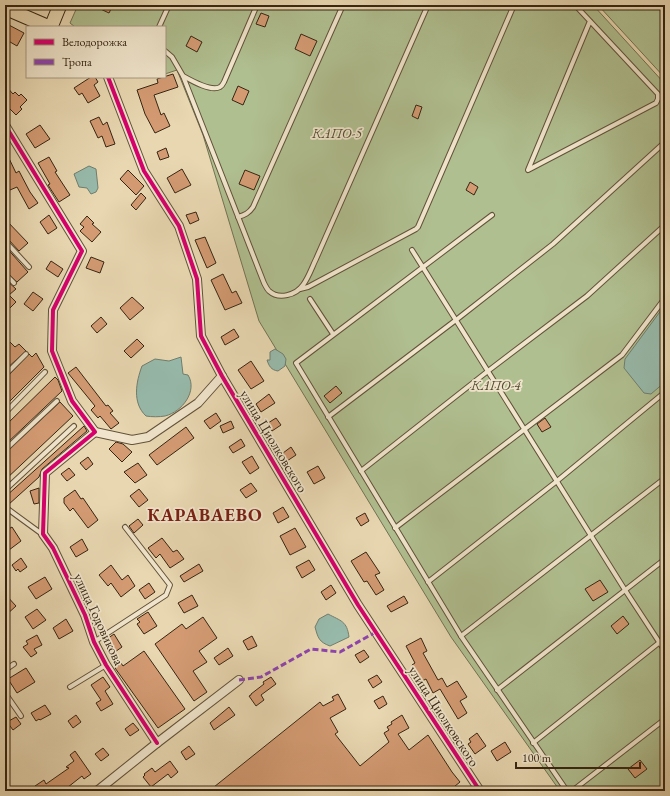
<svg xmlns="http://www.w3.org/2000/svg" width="670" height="796" font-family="'EB Garamond',serif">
<rect width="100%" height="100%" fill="#e8d7b1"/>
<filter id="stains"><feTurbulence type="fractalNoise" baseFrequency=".005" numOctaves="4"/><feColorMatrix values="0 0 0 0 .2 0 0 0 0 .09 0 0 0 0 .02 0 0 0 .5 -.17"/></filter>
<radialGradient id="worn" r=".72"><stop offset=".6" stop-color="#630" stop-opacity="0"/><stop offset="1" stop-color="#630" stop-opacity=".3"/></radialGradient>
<g fill="#b0bf90" stroke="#737252">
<polygon points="78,5 593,5 665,84 665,791 560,791 451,637 259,321 203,135 177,70 165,74 165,27 75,27 70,23"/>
<polygon points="598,5 665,5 665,78"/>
</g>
<g fill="#97baab" stroke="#707e6e">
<polygon points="89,166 96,169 98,188 96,192 91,194 87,188 79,187 74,174"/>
<polygon points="665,305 665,382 651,394 644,393 624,368 625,359"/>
<path d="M275,349L283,354L286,359L285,366L278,371C271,370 269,366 267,360H270V352Z"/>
<path d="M181,357L183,374L188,375C198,391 182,412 165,416C159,417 152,417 146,416C132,403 136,382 142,366L155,359L169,361Z"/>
<path d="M328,614C341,621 347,621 349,637L330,646C319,642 318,638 315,627L319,619Z"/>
</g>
<g fill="#d49b73" stroke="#362513">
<polygon points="92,5 113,5 109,13"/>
<polygon points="261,13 269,16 265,27 256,24"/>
<polygon points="7,24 24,33 17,46 5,39 5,28"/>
<polygon points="301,34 317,41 310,56 295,49"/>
<polygon points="191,36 202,42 197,52 186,46"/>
<polygon points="173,74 178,87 154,95 161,115 164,113 170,126 155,133 145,114 137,90 158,83 157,79"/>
<polygon points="91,77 95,77 98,82 94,85 100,96 88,103 82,93 79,95 74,88"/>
<polygon points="5,85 13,94 15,92 19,96 21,94 27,100 20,107 22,109 16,115 5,104"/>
<polygon points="238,86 249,91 243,105 232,100"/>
<polygon points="416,105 422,107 418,119 412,116"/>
<polygon points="99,117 103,125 107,122 115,144 106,147 102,136 98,138 90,121"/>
<polygon points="40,125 50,139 35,148 26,134"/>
<polygon points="166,148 169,157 160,160 157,152"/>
<polygon points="5,150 16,173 19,171 30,192 38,203 29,209 17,187 10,190 7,185 5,185"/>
<polygon points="49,157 57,171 55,172 70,195 59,202 48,185 50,184 38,163"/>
<polygon points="182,169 191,185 175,193 167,178"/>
<polygon points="128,170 144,186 136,195 120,179"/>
<polygon points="245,170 260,176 254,190 239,184"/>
<polygon points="470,182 478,187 474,195 466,190"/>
<polygon points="141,193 146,198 136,210 131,205"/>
<polygon points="196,212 199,220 190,224 186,215"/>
<polygon points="49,215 57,228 48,234 40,222"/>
<polygon points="87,216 94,223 92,224 101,232 92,242 80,231 84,227 80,224"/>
<polygon points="5,219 28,243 19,251 8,239 5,238"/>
<polygon points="205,237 216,263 207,268 195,240"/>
<polygon points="5,246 28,272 17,282 5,271"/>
<polygon points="91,257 104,262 100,273 86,268"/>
<polygon points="51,261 63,269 58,277 46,269"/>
<polygon points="223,274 232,293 236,291 242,303 225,310 211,280"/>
<polygon points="5,279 16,289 9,295 16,302 10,308 5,302"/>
<polygon points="33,292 43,299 33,311 24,304"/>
<polygon points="132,297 144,308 130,320 120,308"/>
<polygon points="101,317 107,324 97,333 91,326"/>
<polygon points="234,329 239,337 225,345 221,337"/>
<polygon points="5,337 15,347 19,344 26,351 5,370"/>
<polygon points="137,339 144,346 131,358 124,351"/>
<polygon points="36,353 44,367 5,406 5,378 7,377 29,354 32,357"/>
<polygon points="251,361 264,381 251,389 238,370"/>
<polygon points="76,367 106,406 108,405 113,411 110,413 119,423 111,429 100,416 98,418 91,410 95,406 68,373"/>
<polygon points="55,377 58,380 62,391 5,445 5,426"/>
<polygon points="336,386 342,393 330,403 324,396"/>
<polygon points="269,394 275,403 261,412 256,404"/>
<polygon points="60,402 73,416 5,480 5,453"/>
<polygon points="216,413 221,421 210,429 204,421"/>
<polygon points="276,418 281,425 272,431 268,423"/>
<polygon points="545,418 551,427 542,432 537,424"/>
<polygon points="231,421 234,428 223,433 220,426"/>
<polygon points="84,426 87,431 42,469 39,477 8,505 5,504 5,497"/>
<polygon points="186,427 194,438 157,465 149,455"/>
<polygon points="241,439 245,446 233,453 229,447"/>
<polygon points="116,442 123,444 132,452 122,462 109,449"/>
<polygon points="291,447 296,455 287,461 283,453"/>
<polygon points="252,456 259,468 250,474 242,462"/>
<polygon points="88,457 93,464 86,470 80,463"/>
<polygon points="138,463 147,475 135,483 124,472"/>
<polygon points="318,466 325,478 314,484 307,472"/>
<polygon points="69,468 75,475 67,481 61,474"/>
<polygon points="251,483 257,491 246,498 240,490"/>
<polygon points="39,488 39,503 34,504 30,491"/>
<polygon points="139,489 148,500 139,507 130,496"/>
<polygon points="75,490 81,499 83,498 98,520 88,528 73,508 70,511 64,503 64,498"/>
<polygon points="283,507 289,517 278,523 273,513"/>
<polygon points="365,513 369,521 361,526 356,518"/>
<polygon points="138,519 143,525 134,533 129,526"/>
<polygon points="12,527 21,541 9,550 5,544 5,531"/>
<polygon points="295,528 306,547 290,555 280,536"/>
<polygon points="162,538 173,552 177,550 184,559 170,568 160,554 156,558 148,548"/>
<polygon points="82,539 88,550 76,557 70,547"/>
<polygon points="366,552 380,573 375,575 384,590 376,595 367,581 364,582 351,561"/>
<polygon points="21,558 27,567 20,572 18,569 16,571 12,565"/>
<polygon points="309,560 315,570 302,578 296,567"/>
<polygon points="199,564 203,571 184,582 180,576"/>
<polygon points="111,565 122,580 128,575 135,586 121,597 111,583 108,586 99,575"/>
<polygon points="45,577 52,589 36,599 28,587"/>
<polygon points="600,580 608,592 593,601 585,589"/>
<polygon points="149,583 155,592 145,599 139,590"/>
<polygon points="331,585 336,593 326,600 321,592"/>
<polygon points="5,594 16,606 5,616"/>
<polygon points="192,595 198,606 184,613 178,603"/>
<polygon points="404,596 408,603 391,612 387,606"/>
<polygon points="37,609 46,620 33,629 25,617"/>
<polygon points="148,612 157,626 144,634 137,624 140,622 137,619"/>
<polygon points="623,616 629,624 617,634 611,626"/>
<polygon points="203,617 217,638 199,651 207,662 193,671 207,692 194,701 155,644 182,624 186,629"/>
<polygon points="66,619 73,631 59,639 53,628"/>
<polygon points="114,634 122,647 112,654 104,641"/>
<polygon points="37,635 42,645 34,649 37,653 31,657 23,647 28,644 26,641"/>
<polygon points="252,636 257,646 248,650 243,641"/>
<polygon points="421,638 427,651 423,653 438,680 442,678 447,687 457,681 467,697 460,701 467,713 458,719 440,689 433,693 426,679 422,681 412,665 415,663 406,646"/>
<polygon points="228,648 233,656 219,665 214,658"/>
<polygon points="364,650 369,657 360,663 355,655"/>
<polygon points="144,651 185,709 158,728 115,668 121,663 123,666"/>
<polygon points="26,668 35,682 17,693 8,679"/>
<polygon points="377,675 382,682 373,688 368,680"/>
<polygon points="103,677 110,687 105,691 113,704 101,711 96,703 101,700 91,685"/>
<polygon points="271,677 276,684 261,695 264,700 256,706 249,696 251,695 251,694 264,684 263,682"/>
<polygon points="338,694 346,709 330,718 338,732 335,734 360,766 389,742 384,733 389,730 387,727 392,724 391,722 402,715 409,728 398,734 409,750 428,735 452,772 460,782 449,791 209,791 320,702 323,706 334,700 332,697"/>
<polygon points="383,696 387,704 379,709 374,701"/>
<polygon points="45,705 51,714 40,720 39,719 36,721 31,713"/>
<polygon points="229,707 235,715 214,730 210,723"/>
<polygon points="76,715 81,722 73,728 68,721"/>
<polygon points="16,717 21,724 13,730 7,722"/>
<polygon points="133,723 139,730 130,736 125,729"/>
<polygon points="477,733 486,746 475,754 468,744 471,742 469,739"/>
<polygon points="505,742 511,752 497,761 491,751"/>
<polygon points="189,746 195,754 186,760 181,752"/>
<polygon points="103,748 109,755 101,761 95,754"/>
<polygon points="75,751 91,774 84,779 82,776 63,791 56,791 54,788 51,791 36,791 38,790 35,786 44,780 46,784 69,768 66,767 74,761 70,755"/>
<polygon points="640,760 647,769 635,778 628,769"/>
<polygon points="170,761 178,772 171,778 168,774 151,787 143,777 145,775 144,774 152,768 155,772"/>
</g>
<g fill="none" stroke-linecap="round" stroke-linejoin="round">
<g stroke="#62523a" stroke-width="6">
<g id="service">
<polyline points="575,5 658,94 658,99 656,103 528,170 590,21"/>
<polyline points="159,27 169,5"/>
<path d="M165,51L172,57L183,76L264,283C265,285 267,289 269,291C279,300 296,295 303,285C309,277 312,267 316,259L428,5"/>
<path d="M183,76C192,81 211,92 220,87C222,86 223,84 224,82L257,5"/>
<polyline points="492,215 296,363 461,636 567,791"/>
<path d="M238,217C245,215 249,213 253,207L343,5"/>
<polyline points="5,241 29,267"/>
<polyline points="412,250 625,590 665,651"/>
<polyline points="5,274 14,283"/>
<polyline points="300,289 308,287 416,229 418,227 514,5"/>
<polyline points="310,299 333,334"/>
<polyline points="5,375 26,354"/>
<polyline points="5,413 45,372"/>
<polyline points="328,417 456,320 553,244 665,142"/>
<polyline points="5,450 57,401"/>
<polyline points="361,471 488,371 587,296 665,225"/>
<polyline points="5,490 74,426"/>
<polyline points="5,507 42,534"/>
<polyline points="395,528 622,355 665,298"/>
<polyline points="428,582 557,481 665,392"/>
<polyline points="461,636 665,478"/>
<polyline points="94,642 166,595 170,585 125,527"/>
<polyline points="5,670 14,664"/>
<polyline points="70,687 106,665"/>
<polyline points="497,690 665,559"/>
<polyline points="5,693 21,716"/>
<polyline points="533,743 665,638"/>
<polyline points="572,791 665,719"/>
</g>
</g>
<g stroke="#62523a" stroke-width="10">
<g id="minor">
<polyline points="108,77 144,171 179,226 197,279 201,336 222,376 358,605 480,791"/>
<polyline points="5,125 82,251 53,310 52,351 72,401 95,432 45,473 43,534 53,548 85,615 94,642 106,665 157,743"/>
<polyline points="95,432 132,440 148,437 198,403 222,376"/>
<polyline points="97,791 157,743 239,680"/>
</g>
</g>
<g stroke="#362513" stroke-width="15">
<g id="primary">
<polyline points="5,8 49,27"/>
<polyline points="51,27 60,5"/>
</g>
</g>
<use href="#service" stroke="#f0e5cc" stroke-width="4"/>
<use href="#minor" stroke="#f0e5cc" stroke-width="8"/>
<use href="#primary" stroke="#e8d7b1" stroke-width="13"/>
<polyline stroke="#8e44ad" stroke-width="3" stroke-dasharray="6 3" stroke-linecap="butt" points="239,680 261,677 311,649 340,652 376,632"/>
<g stroke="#f0e5cc" stroke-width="6">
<g id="cycleway">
<polyline points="108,77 144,171 179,226 197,279 201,336 222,376 358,605 480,791"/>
<polyline points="5,125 82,251 53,310 52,351 72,401 95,432 45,473 43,534 53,548 85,615 94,642 106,665 157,743"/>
</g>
</g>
<use href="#cycleway" stroke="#d6006c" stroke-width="4"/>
</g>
<g text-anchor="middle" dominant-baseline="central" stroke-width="3.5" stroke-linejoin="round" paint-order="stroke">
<g font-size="14" font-style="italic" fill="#544c32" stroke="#f0e5cc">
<text x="337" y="133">КАПО-5</text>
<text x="496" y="385">КАПО-4</text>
</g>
<g font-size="14" fill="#362513" stroke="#f0e5cc">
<text transform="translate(274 441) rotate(59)">улица Циолковского</text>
<text transform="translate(99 619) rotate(65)">улица Годовикова</text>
<text transform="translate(444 716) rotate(57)">улица Циолковского</text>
</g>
<g font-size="18" font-weight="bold" letter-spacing="1" fill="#7a1f14" stroke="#f0e5cc">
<text x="205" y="514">КАРАВАЕВО</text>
</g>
</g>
<rect width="670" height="796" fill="none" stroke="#e8d7b1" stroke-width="20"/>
<rect x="6" y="6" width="658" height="784" fill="none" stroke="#362513" stroke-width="2"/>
<rect x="10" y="10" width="650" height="776" fill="none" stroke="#362513"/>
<rect x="26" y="26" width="140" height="52" fill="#f0e5cc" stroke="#a69882"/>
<rect x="34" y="39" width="20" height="6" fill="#d6006c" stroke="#a69882"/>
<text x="62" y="46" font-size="12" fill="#362513">Велодорожка</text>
<rect x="34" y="59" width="20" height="6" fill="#8e44ad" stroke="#a69882"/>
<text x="62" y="66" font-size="12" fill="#362513">Тропа</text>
<path d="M516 762v6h124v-6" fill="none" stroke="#362513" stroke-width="2"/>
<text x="522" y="762" font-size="12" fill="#362513" stroke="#f0e5cc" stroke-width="3" paint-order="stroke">100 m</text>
<rect width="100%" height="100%" filter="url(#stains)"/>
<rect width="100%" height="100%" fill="url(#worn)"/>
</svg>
